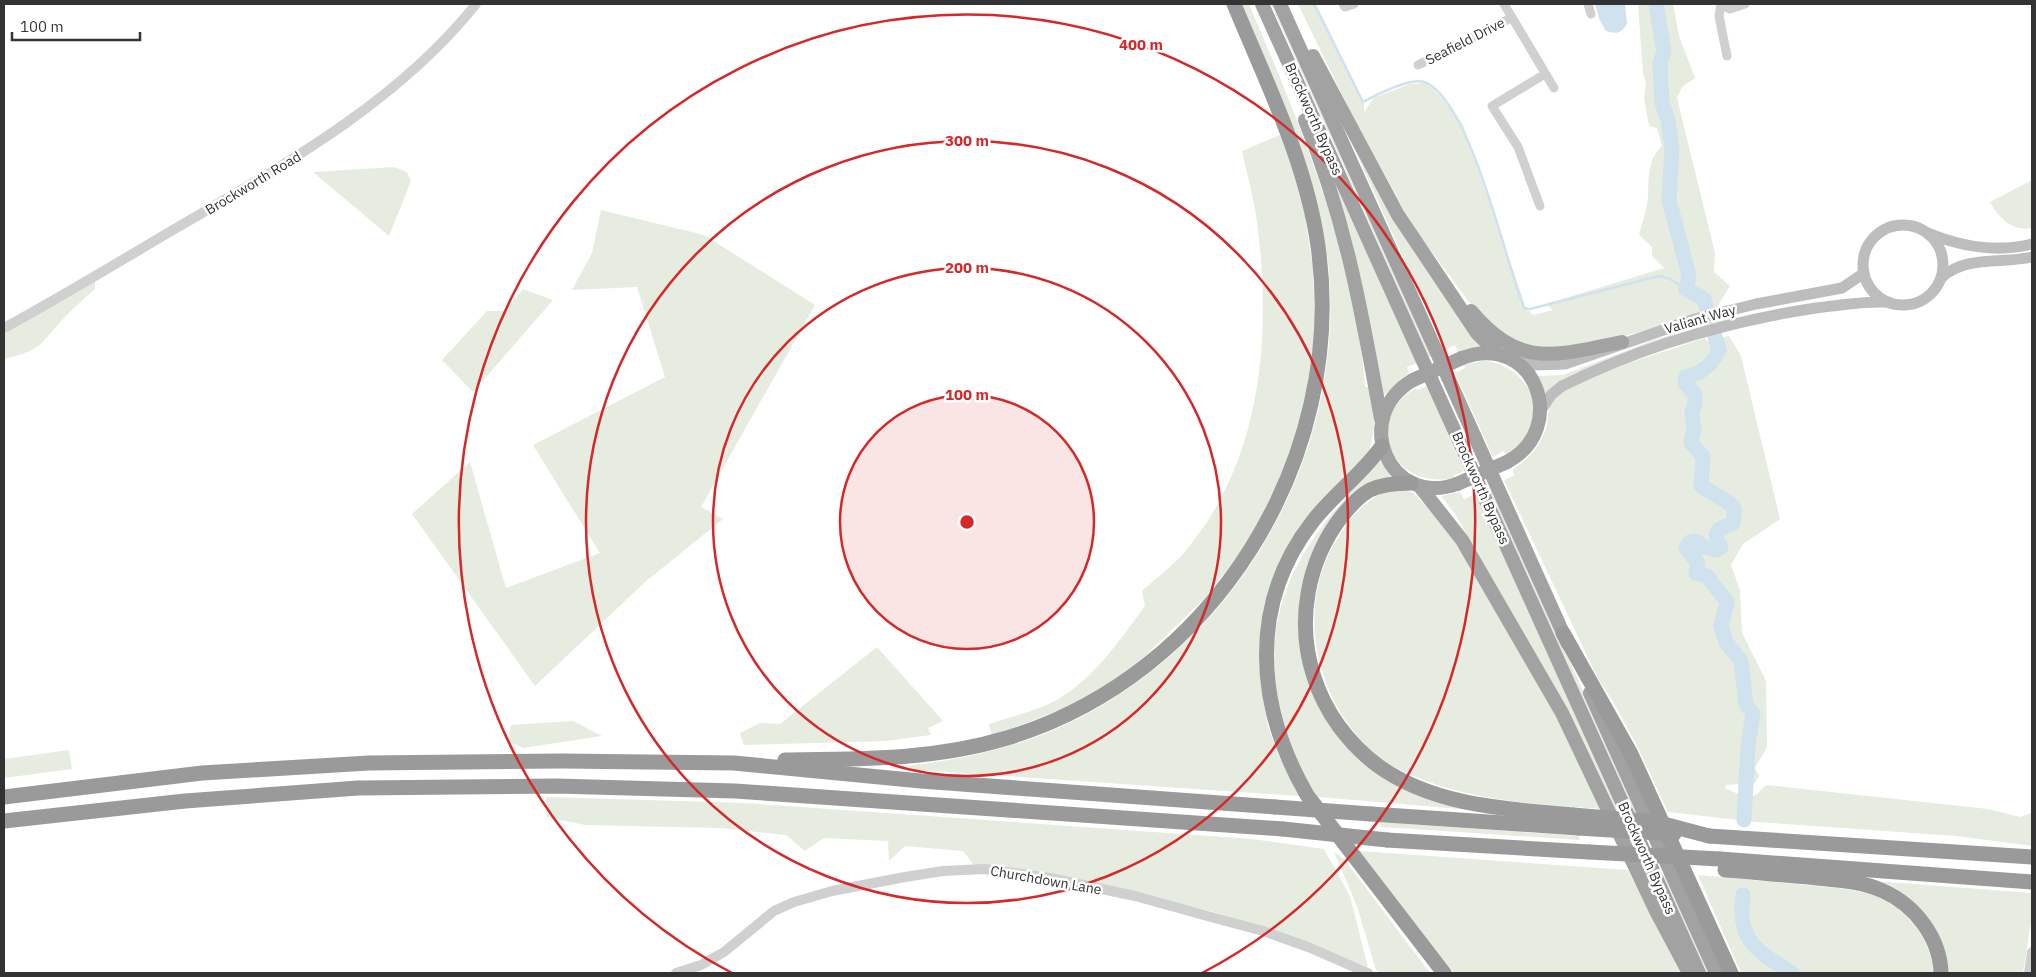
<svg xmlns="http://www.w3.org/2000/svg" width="2036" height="977" font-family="'IBM Plex Sans',sans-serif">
<rect width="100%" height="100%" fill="#fff"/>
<g fill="#e6ecdf">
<path d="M1242,4H1249C1301,127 1354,251 1365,386L1372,389L1374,427L1369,454L1288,550L1263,698L1268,727L1279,756L1299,796L888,768C950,762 1010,751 1067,724C1239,642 1348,453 1328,262C1323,215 1305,172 1289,129C1273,87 1257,45 1242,4Z"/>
<polygon points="1271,4 1274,4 1431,356 1429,357"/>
<path d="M1298,4H1316L1364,102V112L1374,98L1410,84L1427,83L1448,104L1463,125L1526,308L1533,315L1553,310L1546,304L1664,268L1652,256V247L1639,235C1642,223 1647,210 1648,197C1649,178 1647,160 1662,146L1657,128L1649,126L1644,98L1646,84L1643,74L1638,4H1673L1679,36L1695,78L1682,87L1677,98L1715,253L1714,272L1730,286L1716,309L1662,326L1608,340L1554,352L1507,339L1473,307L1422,239L1404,210L1349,109Z"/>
<path d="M1280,135L1294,169L1303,204L1313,268L1315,331L1306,396L1289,459L1253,536L1206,597L1145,656L1122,674L1080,702L992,736L989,724C1010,717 1035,711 1055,701C1094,679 1119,641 1145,606L1142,591C1155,579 1170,568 1182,555C1262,463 1272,338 1257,222C1254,198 1247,175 1242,151Z"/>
<polygon points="1357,147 1448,300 1481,347 1458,352 1455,345 1445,350 1354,148"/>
<polygon points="394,167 407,172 411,181 389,236 313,172"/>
<polygon points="1331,175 1417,363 1407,367 1409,373 1382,397 1360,275"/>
<path d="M2032,180V228C2013,232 1999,218 1990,202Z"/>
<polygon points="601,210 704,235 815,305 701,507 723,519 645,582 535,686 412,514 470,462 506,588 600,553 533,445 665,377 637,287 572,290 592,253"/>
<path d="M95,280V289C85,298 75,306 66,316C40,343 44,350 4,359V333Z"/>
<polygon points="523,289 553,300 473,392 442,360 487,311 504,311"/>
<polygon points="1729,318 1739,319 1563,379 1545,394 1536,376 1563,375 1654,340"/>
<path d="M1729,336L1741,356L1780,519L1743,544L1731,565L1740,590L1742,633L1766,681L1767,747L1755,768L1759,776L1755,783L1726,785L1725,788L1740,795L1742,803H1747L1749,797L1757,794L1766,785L1988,809L2020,817L2032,813V846L1956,836L1757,822L1668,812C1647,767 1627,720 1598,679L1504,480L1514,476L1513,469C1528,461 1543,442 1547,425C1548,416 1548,407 1554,399C1570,379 1676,348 1705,338L1706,341Z"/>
<path d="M1482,361C1518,361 1552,404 1527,438C1521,444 1513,450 1506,456L1504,451L1493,457L1455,373L1465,368L1464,365Z"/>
<path d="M1427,386L1464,471L1454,475V478C1391,491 1362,419 1416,388L1417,390Z"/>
<path d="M1380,461L1392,477L1375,483L1315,556L1305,660L1353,748L1472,810L1318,797C1297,769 1289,746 1281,711C1255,602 1308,534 1380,461Z"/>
<polygon points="1492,486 1637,813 1634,813 1488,488"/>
<path d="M1404,489L1413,493L1426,506L1455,540L1556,713L1602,809C1529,804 1454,800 1389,764C1372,754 1359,739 1348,724C1309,669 1301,594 1339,536C1351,517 1362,504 1381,494L1382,490Z"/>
<polygon points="1460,492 1464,499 1476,494 1618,810 1615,811 1568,711 1455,514 1441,496"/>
<polygon points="877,647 943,721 928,728 931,735 886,741 744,745 740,733 760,723 780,724"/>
<polygon points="573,721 602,736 523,748 507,741 511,725"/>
<polygon points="69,750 72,769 4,778 4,759"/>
<polygon points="546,797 746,803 1252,839 1324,849 1350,896 1368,967 1295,938 1210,911 1033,871 974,865 963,851 905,846 889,861 888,841 824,838 805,851 786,835 721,828 585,825 547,817"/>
<polygon points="1379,822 1578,836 1580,840 1382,827"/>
<polygon points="1359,851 1628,870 1682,973 1454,973"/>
<polygon points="1334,852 1344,859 1430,973 1380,973 1376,970 1357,906"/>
<polygon points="1662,875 1666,875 1710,973 1707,973"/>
<path d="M1698,875C1734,878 1769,882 1805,885C1830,888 1861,888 1884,900C1910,913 1933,943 1933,973H1741Z"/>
<polygon points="1861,880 2032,893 2032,916 2023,973 1946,973 1937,938"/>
</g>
<path fill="#cfe2ee" d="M1595,4H1625L1627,24C1621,34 1616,34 1606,31L1600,21Z"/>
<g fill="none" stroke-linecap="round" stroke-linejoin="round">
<path stroke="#cfe2ee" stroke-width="2.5" d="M1314,4L1363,102C1376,95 1413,75 1427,83C1472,106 1505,260 1524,308L1530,309L1659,276L1670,279L1686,289"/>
<g stroke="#cfe2ee" stroke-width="15">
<path d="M1656,4L1664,51L1660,63L1662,103L1668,120L1672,149L1669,200L1689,275L1686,289L1704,299L1719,350C1711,366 1703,372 1686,377L1685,383L1695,394V404L1692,413L1694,428L1691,443L1703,456L1701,486L1731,504L1735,510L1733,523L1720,529L1716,534L1717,541L1721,547L1717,550L1704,547L1696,541L1690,542L1686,548L1698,563L1696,573L1707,576L1727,602L1721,626L1726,642L1741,661L1746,704L1753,714L1748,746L1744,820"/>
<path d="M1743,895C1736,940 1758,952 1792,973"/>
</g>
<g stroke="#d0d0d0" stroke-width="9">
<polyline points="1343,4 1345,7 1354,4"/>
<polyline points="1504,4 1554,88"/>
<polyline points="1588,4 1591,14"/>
<polyline points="1721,4 1719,16 1727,56"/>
<polyline points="1722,5 1730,9 1745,4"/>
<polyline points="1418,65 1511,18"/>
<polyline points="1540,206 1518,147 1492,106 1545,74"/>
</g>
<g stroke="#d0d0d0" stroke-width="10">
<path d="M4,328C63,296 120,261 178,227C284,165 398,102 476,4"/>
<polyline points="676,973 701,965 724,952 774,911 794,902 832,891 905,877 943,871 984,869 1050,878 1135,896 1211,917 1263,931 1308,947 1368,973"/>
<polyline points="2029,973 2032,952"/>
</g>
<g stroke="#bdbdbd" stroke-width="11">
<circle cx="1903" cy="265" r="40"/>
<path d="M1928,233C1962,247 1996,253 2032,244"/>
<path d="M1941,278C1965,255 2002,264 2032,257"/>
<polyline points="1515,360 1534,365 1565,364 1695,319 1756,304 1842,288 1864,273"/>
<path d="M1540,412L1551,395L1562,386C1641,347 1729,321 1816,308C1840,305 1863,301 1888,302"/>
</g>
<g stroke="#a2a2a2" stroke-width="14">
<polyline points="1262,4 1699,973"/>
<polyline points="1280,4 1568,644"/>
<polyline points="1313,56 1398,215 1477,333 1498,354"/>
<path d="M1305,120C1346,221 1362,313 1381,419"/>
<path d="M1471,311C1521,370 1555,355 1622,342"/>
<path d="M1462,358C1536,331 1570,429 1507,462"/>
<path d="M1413,380C1350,417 1389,508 1457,484"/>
<polyline points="1421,488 1462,540 1562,713 1656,911 1689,973"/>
<polyline points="1590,693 1716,973"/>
</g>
<g stroke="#9a9a9a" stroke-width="15">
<path d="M1382,446C1363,473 1334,494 1313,521C1248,604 1256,707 1307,795L1444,973"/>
<path d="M1411,483C1397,483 1383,484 1370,490C1359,496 1350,506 1342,516C1307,561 1296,622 1314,677C1325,712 1348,743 1377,765C1433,806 1506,809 1573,815"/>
<polyline points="1563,633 1631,754 1731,973"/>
<path d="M785,760C861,759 934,760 1007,738C1213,676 1348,459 1318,246C1306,161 1266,82 1234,4"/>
<polyline points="4,797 202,773 369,763 562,761 734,763 921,781 1275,807"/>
<polyline points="1371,814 1578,828"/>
<polyline points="4,821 185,801 358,788 556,786 735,791 1283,829"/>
<polyline points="1709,836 2032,857"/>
<polyline points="1387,840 1589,852"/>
<polyline points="1720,859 2032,882"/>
<path d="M1725,870C1753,872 1780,875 1808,877C1833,880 1860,880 1883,891C1915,905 1940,938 1941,973"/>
</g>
<g stroke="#a2a2a2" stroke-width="14">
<polyline points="1413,380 1462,358"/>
<polyline points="1457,484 1507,462"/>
</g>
<g stroke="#9a9a9a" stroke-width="15">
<polyline points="1275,807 1371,814"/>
<polyline points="1573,815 1656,822 1709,836"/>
<polyline points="1578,828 1674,834"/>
<polyline points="1283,829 1387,840"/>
<polyline points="1589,852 1720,859"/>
</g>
</g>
<circle cx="967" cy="522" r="127" fill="#d62828" fill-opacity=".12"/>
<g fill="none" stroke="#d62828" stroke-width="2.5">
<circle cx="967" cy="522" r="127"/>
<circle cx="967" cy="522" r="254"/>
<circle cx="967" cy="522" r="381"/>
<path d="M732 973A508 508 0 1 1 1202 973"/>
</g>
<g text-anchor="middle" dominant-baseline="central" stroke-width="5" stroke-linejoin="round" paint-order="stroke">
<g font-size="14" fill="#333" stroke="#fff">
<text transform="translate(1465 41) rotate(-27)">Seafield Drive</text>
<text transform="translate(1314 119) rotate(66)">Brockworth Bypass</text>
<text transform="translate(253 183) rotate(-31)">Brockworth Road</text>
<text transform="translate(1700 319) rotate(-16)">Valiant Way</text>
<text transform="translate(1481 488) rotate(66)">Brockworth Bypass</text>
<text transform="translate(1647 858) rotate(66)">Brockworth Bypass</text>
<text transform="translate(1046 880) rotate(10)">Churchdown Lane</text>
</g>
</g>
<circle cx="967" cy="522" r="8" fill="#d62828" stroke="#fff" stroke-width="2.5"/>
<g font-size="15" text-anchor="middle" font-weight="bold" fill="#d62828" stroke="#fff" stroke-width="5" stroke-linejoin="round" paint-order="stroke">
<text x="1141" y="50">400 m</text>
<text x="967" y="146">300 m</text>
<text x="967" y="273">200 m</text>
<text x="967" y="400">100 m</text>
</g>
<rect width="2036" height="977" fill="none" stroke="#333333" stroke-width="10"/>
<path d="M12 32v8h128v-8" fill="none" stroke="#333333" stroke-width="2.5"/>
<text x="20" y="32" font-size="15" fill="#333333" stroke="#ffffff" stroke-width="4" paint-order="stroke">100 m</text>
</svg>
